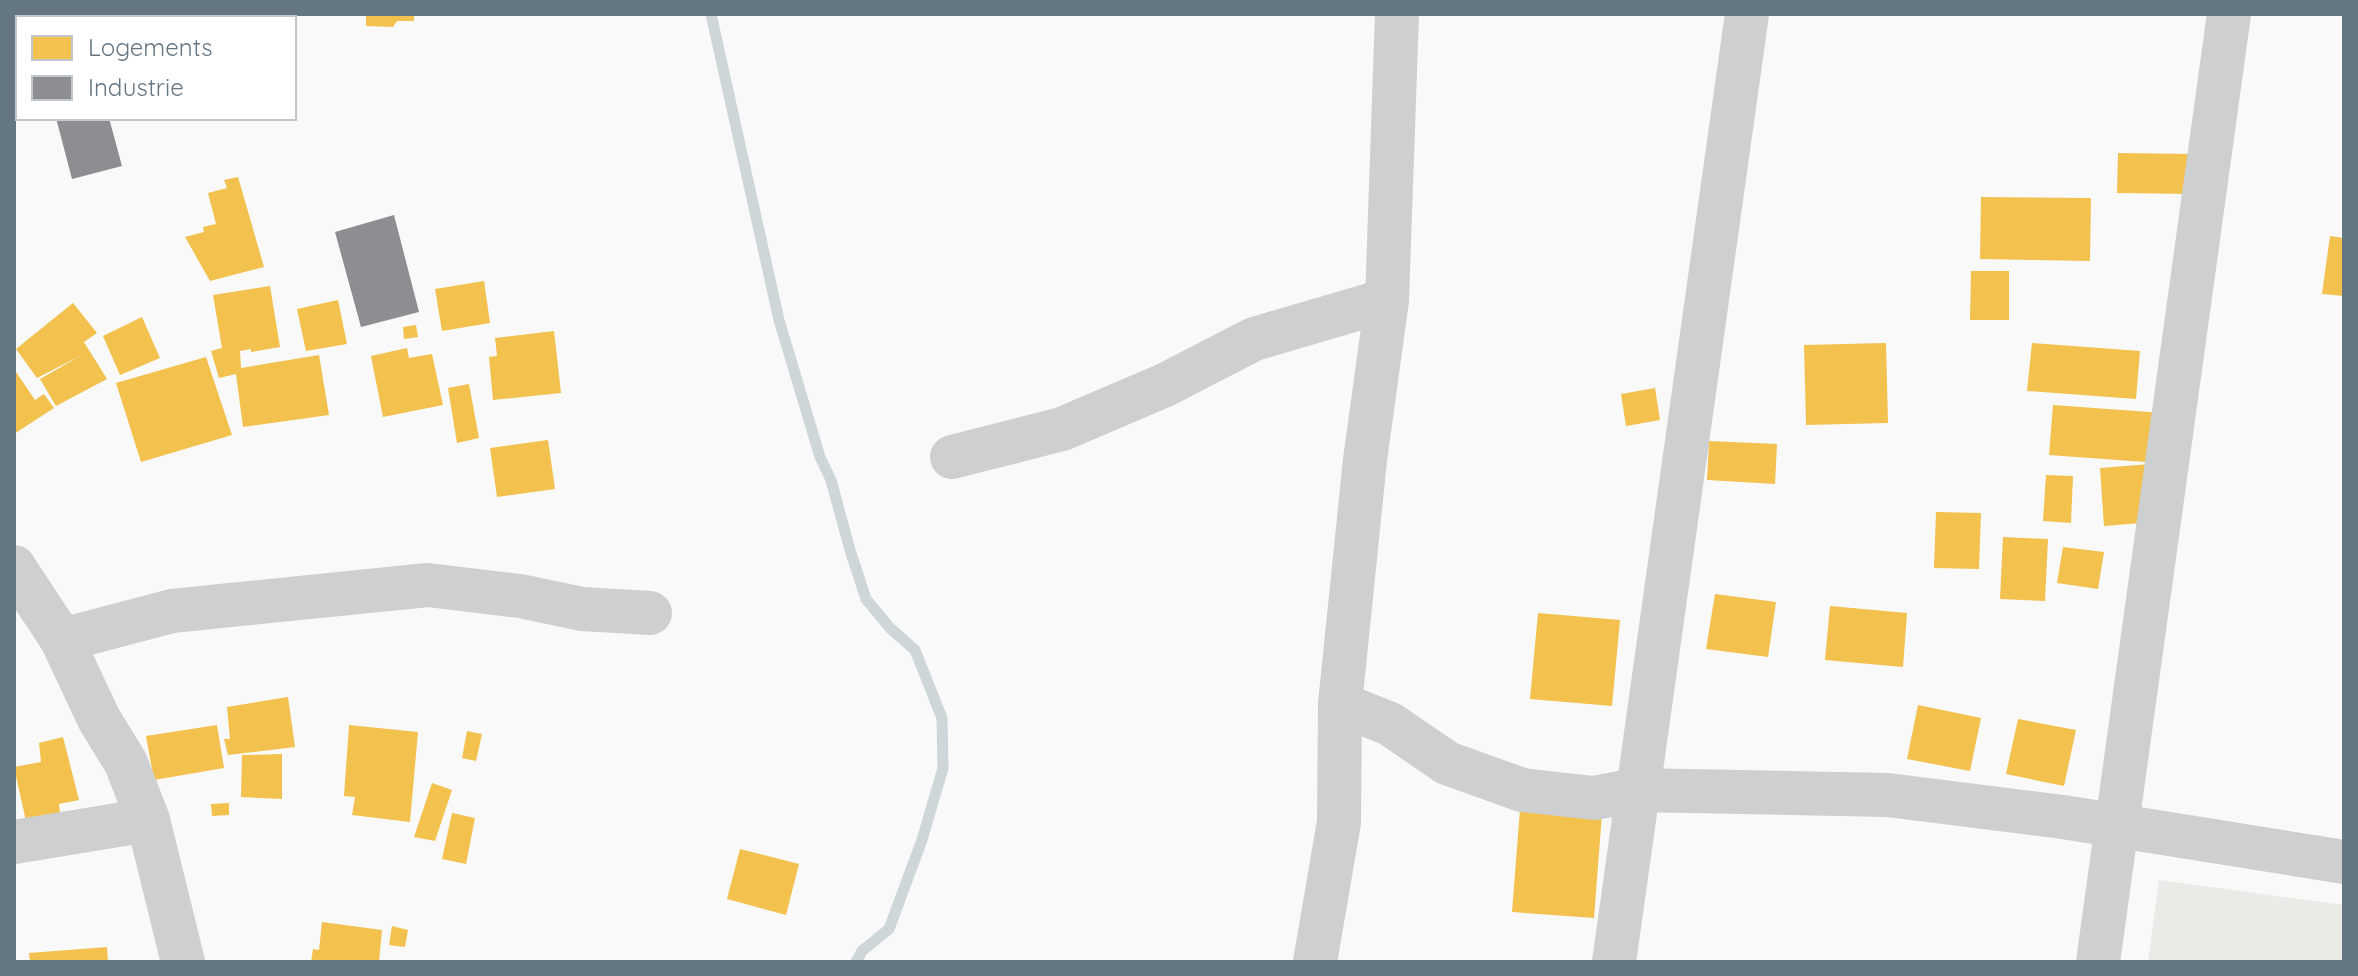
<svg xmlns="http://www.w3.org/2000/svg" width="2358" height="976" font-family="Quicksand,sans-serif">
<rect width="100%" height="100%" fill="#f9f9f9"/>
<polygon fill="#e8ebe6" points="2159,880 2344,905 2344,962 2148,962"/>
<g fill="#f2c14e">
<polygon points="366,14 414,14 414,21 397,21 393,27 366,26"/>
<polygon points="18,47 18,90 14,91 14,48"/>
<polygon points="2118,153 2193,154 2192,194 2117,193"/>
<polygon points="238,177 264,267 210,281 185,237 204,232 203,227 216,224 208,193 227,188 224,180"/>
<polygon points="1981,197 2091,198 2090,261 1980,259"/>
<polygon points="2330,236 2344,238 2344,296 2322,294"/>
<polygon points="1971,271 2009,271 2009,320 1970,320"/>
<polygon points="484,281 490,323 442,331 435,289"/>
<polygon points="270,286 280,347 251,352 251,349 240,351 241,368 319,355 329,415 243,427 236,374 219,378 211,351 222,348 213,295"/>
<polygon points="338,300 347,344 306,351 297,309"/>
<polygon points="73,303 97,333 84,342 107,379 56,406 40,379 82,355 37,378 16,349"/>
<polygon points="142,317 160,358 120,375 103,336"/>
<polygon points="416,325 418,337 404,339 403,327"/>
<polygon points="554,331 561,393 493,400 489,357 497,356 495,338"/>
<polygon points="1886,343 1888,423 1806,425 1804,345"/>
<polygon points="2032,343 2140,351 2136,399 2027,391"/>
<polygon points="407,348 409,358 432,354 443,405 383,417 371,356"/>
<polygon points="206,357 232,435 141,462 116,383"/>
<polygon points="14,369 35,400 44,394 54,408 14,434"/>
<polygon points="469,384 479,438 457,443 448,388"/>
<polygon points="1655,388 1660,420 1626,426 1621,394"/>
<polygon points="2053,405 2163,413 2159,463 2049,455"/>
<polygon points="548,440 555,489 497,497 490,448"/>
<polygon points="1709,441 1777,444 1775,484 1707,480"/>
<polygon points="2150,464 2154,522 2104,526 2100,468"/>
<polygon points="2046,475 2073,476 2071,523 2043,521"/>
<polygon points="1936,512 1981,513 1979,569 1934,568"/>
<polygon points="2003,537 2048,539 2045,601 2000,599"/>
<polygon points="2063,547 2104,552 2098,589 2057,583"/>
<polygon points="1715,594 1776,602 1768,657 1706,649"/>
<polygon points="1830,606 1907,613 1903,667 1825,660"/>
<polygon points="1538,613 1620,620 1612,706 1530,699"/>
<polygon points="288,697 295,747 228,755 224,739 230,739 227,707"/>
<polygon points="1918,705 1981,718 1970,771 1907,759"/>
<polygon points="2018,719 2076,730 2064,786 2006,774"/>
<polygon points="217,725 224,768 154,780 146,736"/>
<polygon points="349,725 418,732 410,822 352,815 355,797 344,796"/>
<polygon points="467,731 482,734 476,761 462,758"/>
<polygon points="63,737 79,800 59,804 60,813 26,821 14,767 41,762 39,743"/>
<polygon points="282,754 282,799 241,797 242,755"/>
<polygon points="432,783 452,790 435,841 414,837"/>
<polygon points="229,803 229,815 212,816 211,804"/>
<polygon points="1520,809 1602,814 1594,918 1512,912"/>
<polygon points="452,813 475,818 466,864 442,859"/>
<polygon points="740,849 799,864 786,915 727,899"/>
<polygon points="322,922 382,930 379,962 311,962 313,949 319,950"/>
<polygon points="392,926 408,930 405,947 389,945"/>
<polygon points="107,947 108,962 30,962 29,953"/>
</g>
<g fill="#8d8d92">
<polygon points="56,118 109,118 122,166 72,179"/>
<polygon points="394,215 419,312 361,327 335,232"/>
</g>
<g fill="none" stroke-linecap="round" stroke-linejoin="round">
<polyline stroke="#ced6d9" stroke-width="11" points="711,14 779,320 820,457 831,480 850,550 866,599 890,628 915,650 942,718 943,768 922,840 889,929 862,951 856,962"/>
<g stroke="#cecfd0" stroke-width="44">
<polyline points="952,457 1062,429 1165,385 1254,339 1387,300"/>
<polyline points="14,567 62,640 99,719 126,763 148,820 183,962"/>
<polyline points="62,640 172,611 428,585 520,596 582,609 650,613"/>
<polyline points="1340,704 1390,724 1447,763 1522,790 1594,798 1637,790 1888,795 2063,817 2344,862"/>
<polyline points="14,842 148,820"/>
<polyline points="1315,962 1339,822 1340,704 1365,460 1387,300 1397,14"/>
<polyline points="1614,962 1747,14"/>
<polyline points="2098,962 2229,14"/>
</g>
</g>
<rect width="2358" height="976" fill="none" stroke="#657683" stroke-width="32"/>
<rect x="16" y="16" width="280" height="104" fill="#ffffff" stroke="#c1c8cd" stroke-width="2"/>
<rect x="32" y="36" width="40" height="24" fill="#f2c14e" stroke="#c1c8cd" stroke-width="2"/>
<text x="88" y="56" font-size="24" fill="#657683">Logements</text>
<rect x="32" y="76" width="40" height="24" fill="#8d8d92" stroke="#c1c8cd" stroke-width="2"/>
<text x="88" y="96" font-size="24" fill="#657683">Industrie</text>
</svg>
